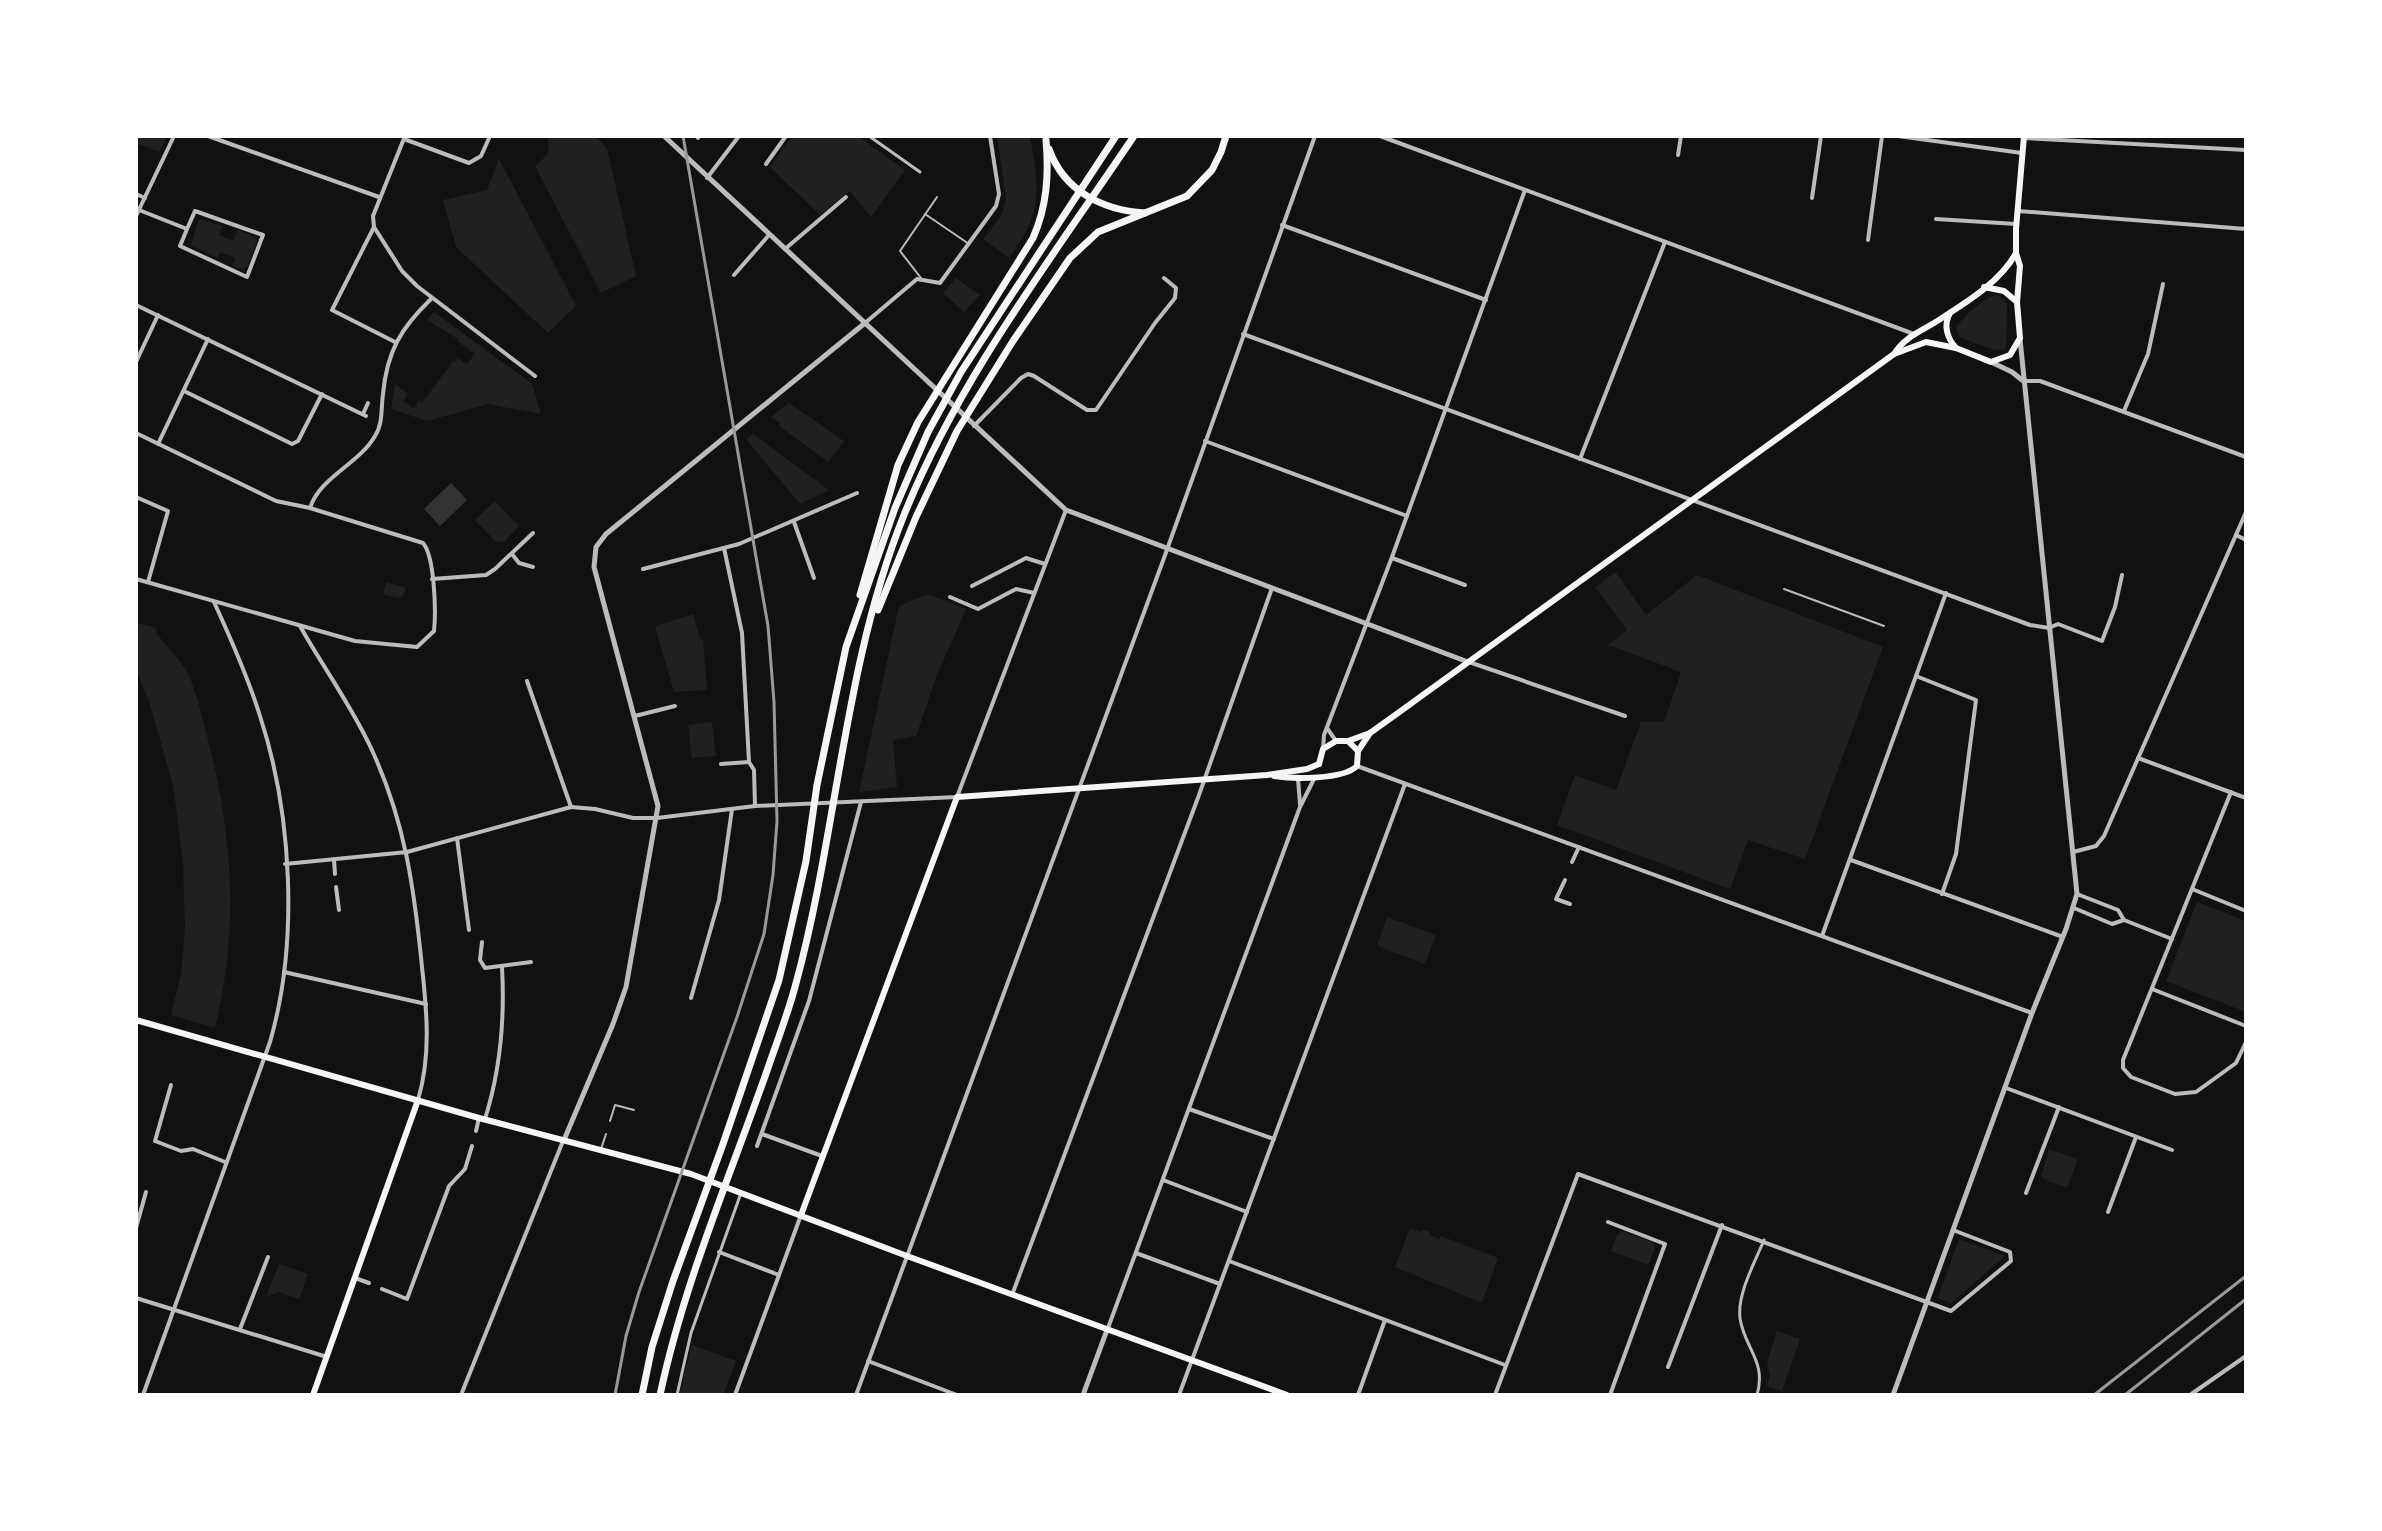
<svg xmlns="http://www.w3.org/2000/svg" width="2382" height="1531" font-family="'Zilla Slab',serif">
<rect width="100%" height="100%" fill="#111"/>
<g fill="#202020">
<polygon points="136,136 167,136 160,152 136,143"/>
<path d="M546,136H595L607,148L636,276L601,293L535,166C546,157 553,150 546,136Z"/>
<polygon points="792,136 858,136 905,170 871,217 850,191 820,215 770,167"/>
<path d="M997,136H1030C1039,192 1044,210 1009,258L983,239L1002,215L1006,199Z"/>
<polygon points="499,159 576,306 548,333 456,247 443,200 487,190"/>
<polygon points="202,219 222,226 219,235 233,241 238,230 256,238 257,242 247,267 242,269 233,266 235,258 220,252 217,258 191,245 198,221"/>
<polygon points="956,278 980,295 964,312 943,293"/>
<path d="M1998,295L2004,299L2007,305L2006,349L1995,350L1959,337L1956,327C1965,316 1983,297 1998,295Z"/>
<polygon points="434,312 532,384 541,414 488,404 427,421 391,409 395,384 408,394 403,401 414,408 419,401 422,403 453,361 455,362 458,358 467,364 475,354 457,341 458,339 427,320"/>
<polygon points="789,403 844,441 828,462 779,426 780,423 771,417"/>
<polygon points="753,434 829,490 800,504 746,439"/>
<polygon points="495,501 519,526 504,542 495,541 475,520"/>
<polygon points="1616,572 1646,615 1697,575 1883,647 1805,859 1748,840 1730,889 1557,825 1575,775 1616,790 1641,722 1664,722 1681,672 1608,645 1627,630 1595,587"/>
<polygon points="386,582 406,588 403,596 399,598 383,594"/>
<polygon points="928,594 966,609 937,675 916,736 893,740 897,787 859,792 898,610 901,605"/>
<polygon points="693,614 700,639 703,640 707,690 674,692 655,626"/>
<path d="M136,623L156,628L157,634C165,644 177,657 184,667C195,684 202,717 207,736C233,833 239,930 215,1028L171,1015L181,974L185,928L183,862L173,785L149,701L136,670Z"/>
<polygon points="712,722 716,756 692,758 688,725"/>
<polygon points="2197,902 2246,921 2246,1012 2166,981"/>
<polygon points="1387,917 1436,935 1425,964 1377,946"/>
<polygon points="2049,1149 2078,1159 2067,1188 2041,1178"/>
<polygon points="1410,1228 1421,1232 1423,1229 1430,1232 1429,1235 1439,1239 1441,1236 1498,1258 1482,1303 1395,1267"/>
<polygon points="1622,1231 1654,1243 1655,1248 1648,1265 1611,1251 1617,1235"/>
<polygon points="1959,1239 2005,1256 1951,1303 1938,1298"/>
<polygon points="279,1264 308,1274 299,1299 278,1292 266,1297"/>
<polygon points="1777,1331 1800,1339 1782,1391 1767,1386 1770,1375 1767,1362"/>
<polygon points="692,1345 736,1361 723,1395 679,1395"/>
</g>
<polygon fill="#333" points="451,483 467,500 440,526 424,509"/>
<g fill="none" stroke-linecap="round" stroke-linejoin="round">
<g stroke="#bcbcbc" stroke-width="2">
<polyline points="925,214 969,244"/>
<polyline points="921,278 900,251 937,197"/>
<polyline points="1784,589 1884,626"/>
<polyline points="610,1121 615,1105 634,1110"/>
<polyline points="601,1149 606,1134"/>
</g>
<g stroke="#bcbcbc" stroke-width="3">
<polyline points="869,136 920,172"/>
<polyline points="677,1395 691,1333 741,1193"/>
<path d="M1757,1395C1767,1361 1744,1348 1740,1318C1737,1294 1755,1262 1764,1240"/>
</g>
<g stroke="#bcbcbc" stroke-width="4">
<polyline points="208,136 379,197"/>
<polyline points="698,136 698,138"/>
<polyline points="1380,136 1914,334"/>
<polyline points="1898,136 2022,153"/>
<polyline points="2025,138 2246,150"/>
<polyline points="404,139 469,163 481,156 490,136"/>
<polyline points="1678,155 1681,136"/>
<polyline points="766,164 786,136"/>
<polyline points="707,178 739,136"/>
<polyline points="136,194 145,198"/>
<polyline points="1812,198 1821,136"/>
<polyline points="139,210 187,229 195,211 263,235 247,277 180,246 187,229"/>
<polyline points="2018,211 2246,229"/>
<polyline points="136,216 174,136"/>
<polyline points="1936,219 2016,224"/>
<polyline points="1282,225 1486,300"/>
<polyline points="374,227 402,271 417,286 535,376"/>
<polyline points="1868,240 1882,136"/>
<polyline points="785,249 846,197"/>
<polyline points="734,275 769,235"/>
<polyline points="136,305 366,416"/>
<polyline points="865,323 917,279 940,283 996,206 999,194 990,136"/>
<polyline points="1243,334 2030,625 2049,628 2058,624 2102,641 2115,607 2122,575"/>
<polyline points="395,342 332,310 374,227 373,216 405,136"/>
<polyline points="136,362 158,315"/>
<polyline points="2023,381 2040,381 2246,457"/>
<polyline points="184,391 292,444 298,441 322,394"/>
<polyline points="2124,411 2148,354 2163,284"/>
<polyline points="363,414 368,403"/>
<polyline points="974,426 1021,378 1028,374 1034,376 1087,410 1096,410 1155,323 1175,298 1176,288 1164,278"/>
<path d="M136,433L276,501L310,508L423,543C435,557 436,613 434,631L417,647L355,641L136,579"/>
<polyline points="1205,441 1407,516"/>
<polyline points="158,444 208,339"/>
<polyline points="1580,459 1665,242"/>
<polyline points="136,497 168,511 148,582"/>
<path d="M310,508C320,477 359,464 375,436C383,424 381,408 383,394C387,351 401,328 431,299"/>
<polyline points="794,522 814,578"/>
<polyline points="2236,535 2246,540"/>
<polyline points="724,548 742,633 749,762 754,770 755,806"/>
<polyline points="512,554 519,563 533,567"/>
<polyline points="1392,558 1465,585"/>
<polyline points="643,569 739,544 857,493"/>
<polyline points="432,579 486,575 495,569 533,533"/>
<polyline points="972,586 1026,558 1045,564"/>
<polyline points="950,597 978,609 1016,589 1034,593"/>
<path d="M300,626C323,667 351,705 371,748C405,821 414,887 422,967C427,1012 431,1056 418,1100"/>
<polyline points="1469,662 1625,716"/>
<polyline points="1916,676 1976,700 1956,854 1942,894"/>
<polyline points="527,681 571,807"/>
<polyline points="635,716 675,706"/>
<polyline points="1327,728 1336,741"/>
<polyline points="1323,749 1324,735 1392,557 1525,190"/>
<polyline points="2138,758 2246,798"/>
<polyline points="721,764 749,762"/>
<polyline points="1357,766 2032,1013"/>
<polyline points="1298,779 1300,804"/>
<polyline points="2231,792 2123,1060 2123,1068 2131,1077 2175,1094 2196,1092 2236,1063 2246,1042"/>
<polyline points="457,838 469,930"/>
<polyline points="2073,852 2096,846 2104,836 2246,512"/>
<polyline points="334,860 335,874"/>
<polyline points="1851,860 2063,937"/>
<polyline points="1572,862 1579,847"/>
<polyline points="285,864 407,852 571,807 595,809 633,818 657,818 755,806 957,797 1066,510"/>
<polyline points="1565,880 1556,899 1570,904"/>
<polyline points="336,887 339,910"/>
<polyline points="2192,889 2246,911"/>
<polyline points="2077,894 2118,910 2124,920 2172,939"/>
<polyline points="2074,908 2112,924 2124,920"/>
<polyline points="1822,936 1946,593"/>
<polyline points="482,942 480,960 485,968 531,962"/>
<polyline points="284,972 426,1004"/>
<polyline points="2152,989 2246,1026"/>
<polyline points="691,998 719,900 732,809"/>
<polyline points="171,1085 155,1141 181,1151 193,1149 225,1162"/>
<polyline points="2006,1088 2172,1150"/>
<polyline points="1189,1109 1274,1139"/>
<path d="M485,1119C501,1068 505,1020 502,967"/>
<polyline points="476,1131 479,1118"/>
<polyline points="762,1134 822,1156"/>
<polyline points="757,1146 809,1001 861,802"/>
<polyline points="1163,1180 1247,1212"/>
<polyline points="2026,1193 2059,1107"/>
<polyline points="2108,1212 2136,1137"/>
<polyline points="1608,1222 1665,1244 1610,1395"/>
<polyline points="136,1228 146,1192"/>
<polyline points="719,1252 779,1275"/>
<polyline points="1136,1253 1220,1284"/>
<polyline points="1229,1261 1505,1365"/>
<polyline points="355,1278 369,1283"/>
<polyline points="382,1289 407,1299 449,1186 465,1169 472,1146"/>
<polyline points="1012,1295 1199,795 1272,588"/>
<polyline points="136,1298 327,1357"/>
<polyline points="1108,1328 1300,807 1314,779"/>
<polyline points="240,1329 268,1257"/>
<polyline points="868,1361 957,1395"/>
<polyline points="1668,1367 1722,1225"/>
<path d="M143,1395L270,1042C299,942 292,814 260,716C248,677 231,639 214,602"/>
<polyline points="461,1395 563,1141"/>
<polyline points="735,1395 801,1215"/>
<polyline points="856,1395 1164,558 1315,136"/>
<polyline points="1179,1395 1405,784"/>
<polyline points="1358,1395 1385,1320"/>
<polyline points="1495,1395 1578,1174 1951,1311 2011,1261 2010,1252 1953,1230"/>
<polyline points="2190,1395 2246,1356"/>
</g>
<g stroke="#bcbcbc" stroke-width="5">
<polyline points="664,136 1066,510 1468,662"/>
<polyline points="1991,362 2012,372 2022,380"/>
<polyline points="564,1140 613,1024 626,987 658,806 594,567 596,547 606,534 865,323"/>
<polyline points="1083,1395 1107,1330"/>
<polyline points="1893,1395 2032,1013 2066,929 2077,894 2020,339"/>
</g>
<g stroke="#f5f5f5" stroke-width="6">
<polyline points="1984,287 2004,291 2017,302"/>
<path d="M1950,313C1943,325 1947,338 1956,348"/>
<path d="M1894,354C1904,338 1919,332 1934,323C1962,305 2000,283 2016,253"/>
<polyline points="1348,741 1370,733 1398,713 1894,354 1926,342 1956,348 1991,362 2010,355 2020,338 2017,302 2020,266 2016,253 2016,229 2024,136"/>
<polyline points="1358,751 1370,733"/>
<path d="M1274,776C1293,779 1343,780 1357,766L1358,751L1348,741H1336L1323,749L1319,764"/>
<polyline points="136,1020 479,1118 691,1174 907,1256 1287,1395"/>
<polyline points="801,1215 957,797 1267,775 1307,769 1319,764"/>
<polyline points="313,1395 418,1100"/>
</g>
<g stroke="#f5f5f5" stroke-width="7">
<path d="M1049,149C1064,191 1102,210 1145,213"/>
<path d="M860,595L898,465L918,422L1033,238C1047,206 1049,175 1046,140"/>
<polyline points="878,610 916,517 957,431 1013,341 1070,258 1098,232 1187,196 1212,170 1221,152 1226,136"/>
<polyline points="642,1395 652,1347 673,1281 723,1144 779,980 806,861 817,785 846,647 895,508 928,432 961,372 1116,136"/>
<path d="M660,1395C684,1282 731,1174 769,1065C778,1039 788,1013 795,987C838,831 843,666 904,515C959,378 1052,258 1134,136"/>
</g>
<g stroke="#9a9a9a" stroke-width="3">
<polyline points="615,1395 626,1336 639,1292 737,1017 764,934 773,875 777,821 774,702 768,626 683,136"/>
<polyline points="2094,1395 2246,1276"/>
<polyline points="2125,1395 2246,1299"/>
</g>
</g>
<rect width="2382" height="1531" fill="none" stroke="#ffffff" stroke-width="276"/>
</svg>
